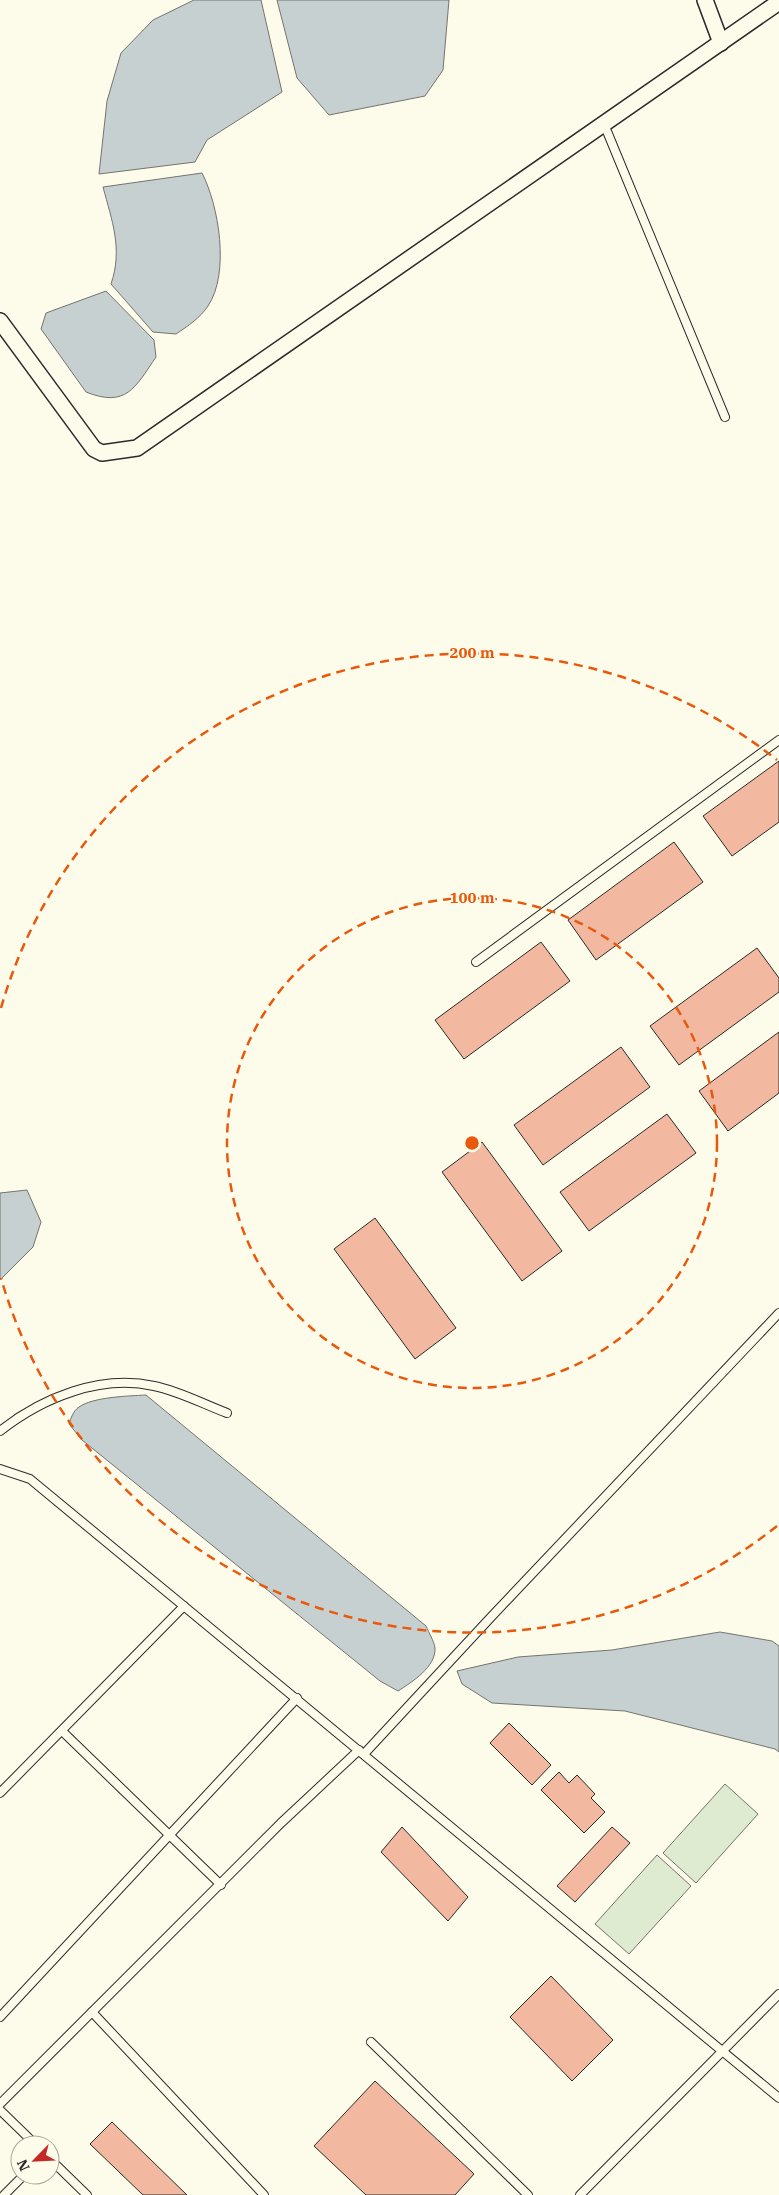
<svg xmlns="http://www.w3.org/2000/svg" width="779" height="2195" font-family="'IBM Plex Serif',serif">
<rect width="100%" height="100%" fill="#fdfbea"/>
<g fill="#deebd1" stroke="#74746e">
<polygon points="725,1784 758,1814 696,1883 663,1853"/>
<polygon points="657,1855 691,1886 629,1954 595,1924"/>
</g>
<g fill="#c7d0d0" stroke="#74746e">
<polygon points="194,0 261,0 282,92 207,140 195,162 99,174 107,101 121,53 153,20"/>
<polygon points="277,0 449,0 443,70 425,96 329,115 297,78"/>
<path d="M202,173C219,206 230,273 208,306C200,318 188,326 176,334L153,332L111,284C123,249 112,221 103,187Z"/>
<path d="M106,291L154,340L156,357C135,388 126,408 86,392L41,329L46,313Z"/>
<polygon points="27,1190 41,1222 33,1247 0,1280 0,1193"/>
<path d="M146,1395L426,1626C429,1633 434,1641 435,1648C436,1667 412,1682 398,1691L380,1681L82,1440L69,1424C71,1418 73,1411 79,1407C93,1397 128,1396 146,1395Z"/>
<polygon points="720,1632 772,1641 779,1646 779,1752 775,1749 625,1711 492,1703 462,1684 457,1671 518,1657 612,1650"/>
</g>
<g fill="#f2b8a0" stroke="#2b2b2b">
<polygon points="779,761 779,822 732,856 703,816"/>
<polygon points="674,842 703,882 596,960 568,920"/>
<polygon points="541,942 570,981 464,1059 435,1020"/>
<polygon points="757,948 779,978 779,992 679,1065 650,1026"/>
<polygon points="779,1032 779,1093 728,1131 699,1091"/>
<polygon points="621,1047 650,1087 543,1165 514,1125"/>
<polygon points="667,1114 696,1153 589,1231 560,1192"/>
<polygon points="482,1142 562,1251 522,1281 442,1172"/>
<polygon points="375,1218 456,1328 415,1359 334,1249"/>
<polygon points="509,1723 551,1765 532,1785 490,1743"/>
<polygon points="559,1772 569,1783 577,1775 595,1794 591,1798 605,1812 584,1833 541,1790"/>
<polygon points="402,1827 468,1897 448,1921 381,1852"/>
<polygon points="612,1827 630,1843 575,1902 557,1886"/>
<polygon points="551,1976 613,2040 572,2081 510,2017"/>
<polygon points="375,2081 474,2174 455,2195 366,2195 314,2146"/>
<polygon points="112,2122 187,2195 143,2195 90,2144"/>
</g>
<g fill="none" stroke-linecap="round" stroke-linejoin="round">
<g stroke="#2b2b2b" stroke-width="10">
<g id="lane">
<polyline points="604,124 725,417"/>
<polyline points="476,962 779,740"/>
<path d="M0,1431C42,1398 100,1374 154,1386C179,1391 203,1404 227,1413"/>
<polyline points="0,1469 30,1479 779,2098"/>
<polyline points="62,1731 221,1885"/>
<polyline points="364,1754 492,1616 779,1313"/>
<polyline points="0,1793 184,1606"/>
<polyline points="92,2012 264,2195"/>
<polyline points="0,2017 297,1698"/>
<polyline points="371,2042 528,2195"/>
<polyline points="0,2104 281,1823 359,1750"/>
<polyline points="0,2110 36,2145"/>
<polyline points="50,2159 87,2195"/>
<polyline points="4,2195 24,2175"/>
<polyline points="580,2195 779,1994"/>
</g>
</g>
<g stroke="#2b2b2b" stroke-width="18">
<g id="street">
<polyline points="705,0 721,43"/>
<polyline points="0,321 94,449 102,453 137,448 779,2"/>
</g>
</g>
<use href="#lane" stroke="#fdfbea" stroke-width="8"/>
<use href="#street" stroke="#fdfbea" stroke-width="15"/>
</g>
<g fill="none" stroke="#e8590c" stroke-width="2.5" stroke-dasharray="9 6">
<circle cx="472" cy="1143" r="245"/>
<path d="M777 1526A490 490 0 0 1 1 1278M1 1008A490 490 0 0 1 777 760"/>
</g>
<circle cx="472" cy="1143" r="8" fill="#e8590c" stroke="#fdfbea" stroke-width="2.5"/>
<g font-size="15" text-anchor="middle" font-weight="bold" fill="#e8590c" stroke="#fdfbea" stroke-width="4" stroke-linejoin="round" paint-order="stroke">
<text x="472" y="658">200 m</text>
<text x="472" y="903">100 m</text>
</g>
<g transform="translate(35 2160) rotate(246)"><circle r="24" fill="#fdfbea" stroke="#a9a89e"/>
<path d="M0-4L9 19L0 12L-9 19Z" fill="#c62828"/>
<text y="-8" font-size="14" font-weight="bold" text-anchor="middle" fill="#2b2b2b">N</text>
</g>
</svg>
